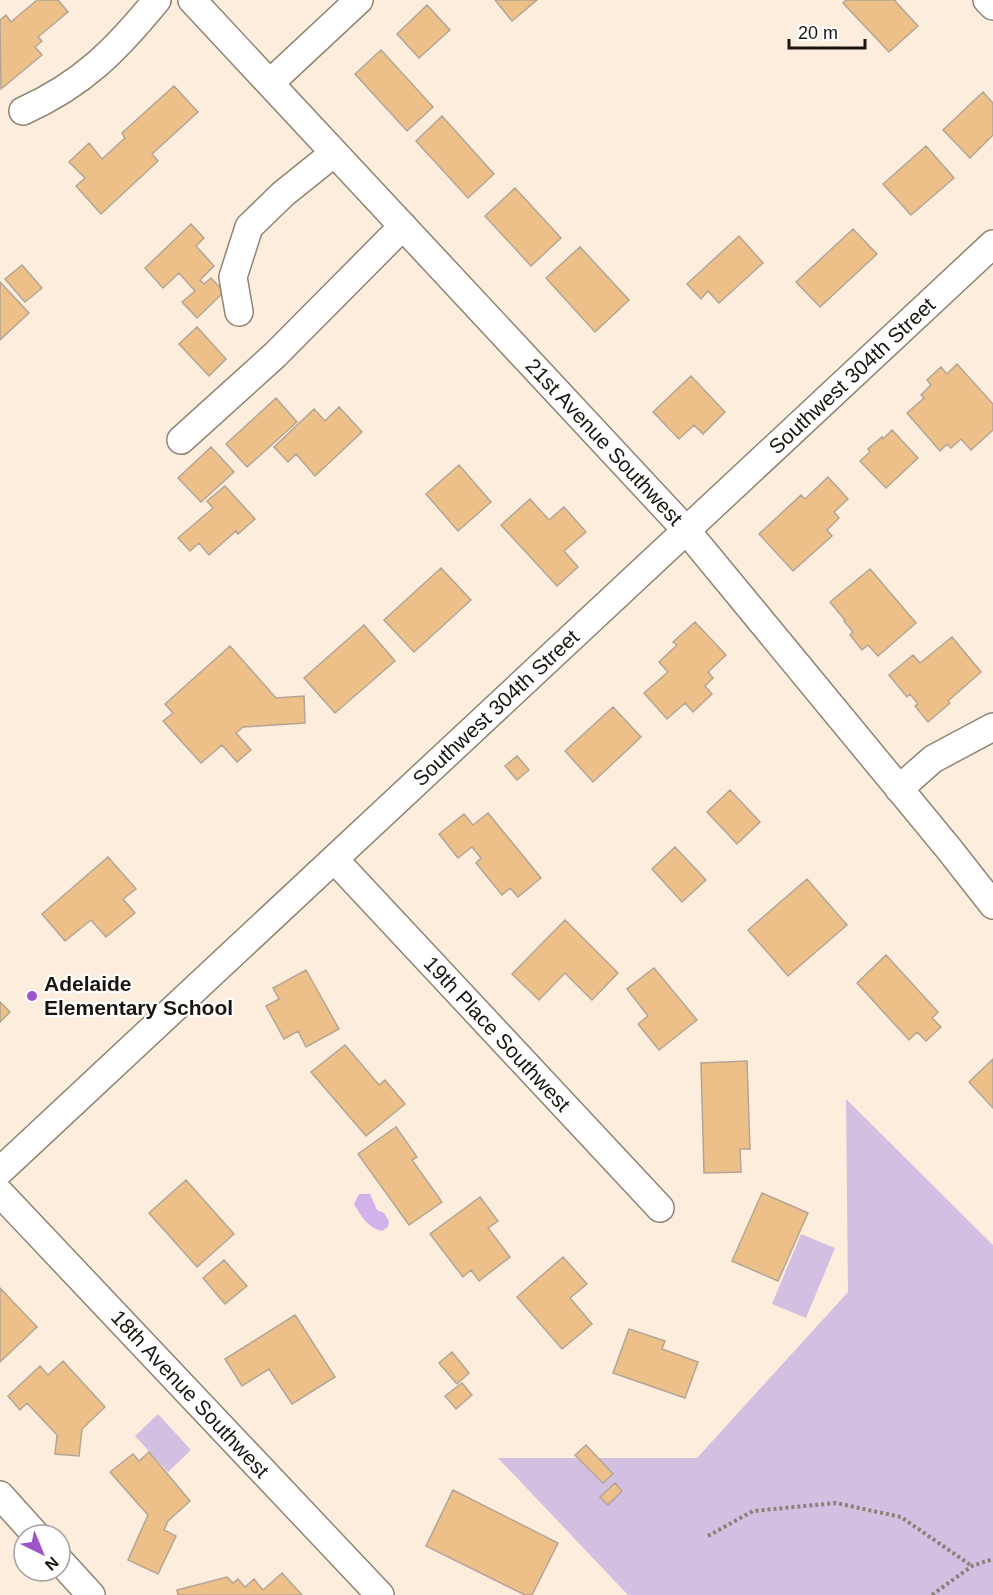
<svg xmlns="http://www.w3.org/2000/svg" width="993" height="1595" font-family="Arial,sans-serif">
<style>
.green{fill:#d3bfe2}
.water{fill:#d3b1eb}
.building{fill:#edc08a;stroke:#b3a595;stroke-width:1.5}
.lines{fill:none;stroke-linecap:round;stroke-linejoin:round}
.minor-casing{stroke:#918474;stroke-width:30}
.path{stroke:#8b8175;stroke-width:4;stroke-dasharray:3 3;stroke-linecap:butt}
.minor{stroke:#fff;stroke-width:27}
.poi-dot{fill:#9c54c7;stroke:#fff;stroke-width:2}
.labels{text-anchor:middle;stroke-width:4.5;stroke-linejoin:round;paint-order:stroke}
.street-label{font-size:21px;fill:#1a150f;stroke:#fff}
.poi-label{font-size:21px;font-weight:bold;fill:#1a150f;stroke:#fff;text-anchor:start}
</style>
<rect width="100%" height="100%" fill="#fceddc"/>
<path class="green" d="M 846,1099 L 993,1245 L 993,1595 L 628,1595 L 498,1458 L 697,1458 L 848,1292 Z
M 801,1234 L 835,1248 L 806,1318 L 772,1304 Z
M 158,1414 L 191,1450 L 168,1472 L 135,1436 Z"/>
<path class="water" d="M 359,1194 L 370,1194 L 377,1210 L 384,1213 L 389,1221 L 388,1227 L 382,1231 C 368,1228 361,1216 354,1204 Z"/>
<path class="building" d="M 37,0 L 58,0 L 68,12 L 38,37 L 42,41 L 35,47 L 42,55 L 1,89 L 0,20 L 6,15 L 11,22 Z
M 495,0 L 537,0 L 512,21 Z
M 846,0 L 896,0 L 895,1 L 918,26 L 889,52 L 843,3 Z
M 427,5 L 450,30 L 419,58 L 397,34 Z
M 381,50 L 433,107 L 407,131 L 355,74 Z
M 174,86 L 198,112 L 152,154 L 158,161 L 101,214 L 76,186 L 85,178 L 69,162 L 89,143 L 102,159 L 125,138 L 122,133 Z
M 983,92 L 993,103 L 993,135 L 970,158 L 943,130 Z
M 442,116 L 494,174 L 468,198 L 416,141 Z
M 926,146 L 954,178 L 911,215 L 883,184 Z
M 515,188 L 561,238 L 531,266 L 485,216 Z
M 191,224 L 204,238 L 196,246 L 214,266 L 200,280 L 204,284 L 211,278 L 224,292 L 197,318 L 182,302 L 195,291 L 179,273 L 163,288 L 145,268 Z
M 853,229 L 877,254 L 820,307 L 796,282 Z
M 739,236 L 763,263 L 719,303 L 708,291 L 701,299 L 687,284 Z
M 580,247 L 629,300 L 595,332 L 546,278 Z
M 22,265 L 42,288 L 25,302 L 5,279 Z
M 0,282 L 29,313 L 0,340 Z
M 197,327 L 226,359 L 209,376 L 179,344 Z
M 957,364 L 993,404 L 993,430 L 971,450 L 961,439 L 951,448 L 947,444 L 940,451 L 907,413 L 924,398 L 921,395 L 931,385 L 927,380 L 941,367 L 947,374 Z
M 691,376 L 725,412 L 703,434 L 694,425 L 679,439 L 653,412 Z
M 276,398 L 297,422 L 247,467 L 226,444 Z
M 339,407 L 362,432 L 315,476 L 296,454 L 288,462 L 274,447 L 314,409 L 325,421 Z
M 892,430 L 918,458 L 886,488 L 860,461 L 870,452 L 868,449 L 882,437 L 883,439 Z
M 211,447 L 234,472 L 201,502 L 178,478 Z
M 459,465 L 491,502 L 458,531 L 426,494 Z
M 828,477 L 848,499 L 834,512 L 839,518 L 827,530 L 832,536 L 793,571 L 759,534 L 801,495 L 805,499 Z
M 225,486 L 255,519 L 238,534 L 236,531 L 209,555 L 199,543 L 190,551 L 178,538 L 213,508 L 207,501 Z
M 530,499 L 549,520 L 564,507 L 586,532 L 564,551 L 578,567 L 557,586 L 501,525 Z
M 441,568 L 471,600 L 414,652 L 384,620 Z
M 870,569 L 916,623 L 878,656 L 868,645 L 862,650 L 850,635 L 853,632 L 844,621 L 845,620 L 830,602 Z
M 695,622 L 726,655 L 708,672 L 713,678 L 705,686 L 712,694 L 693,712 L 685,703 L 667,719 L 644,693 L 668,672 L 659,662 L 677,645 L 673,642 Z
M 364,625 L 395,661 L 335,713 L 304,678 Z
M 952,637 L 981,672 L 948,701 L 950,703 L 928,722 L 915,706 L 918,704 L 910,694 L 907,697 L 889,675 L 913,655 L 920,663 Z
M 230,646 L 276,698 L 304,696 L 305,723 L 243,727 L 236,733 L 251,750 L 237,762 L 222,745 L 201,763 L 163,721 L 173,713 L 165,704 Z
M 613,707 L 641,737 L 593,782 L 565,751 Z
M 517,756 L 529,770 L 517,780 L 505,766 Z
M 730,790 L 760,822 L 737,844 L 707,812 Z
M 488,813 L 541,878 L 518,897 L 510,888 L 502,895 L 476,863 L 481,858 L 472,847 L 458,858 L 439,834 L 464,814 L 473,825 Z
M 675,847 L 706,880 L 682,902 L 652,869 Z
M 108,857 L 136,889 L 123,899 L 135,913 L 106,937 L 91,920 L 65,941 L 42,914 Z
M 807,879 L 847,925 L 788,976 L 748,930 Z
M 565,920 L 618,973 L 592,1000 L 565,973 L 539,1000 L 512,974 Z
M 886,955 L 938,1012 L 932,1018 L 941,1027 L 926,1041 L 917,1032 L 909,1040 L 857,983 Z
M 654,968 L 697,1020 L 659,1050 L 638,1024 L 648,1016 L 627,989 Z
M 306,970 L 339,1029 L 306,1047 L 298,1031 L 284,1039 L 266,1006 L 279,999 L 273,988 Z
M 0,1002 L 10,1012 L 0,1022 Z
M 345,1045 L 379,1085 L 385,1080 L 405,1104 L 366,1136 L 311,1072 Z
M 993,1059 L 993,1108 L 969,1082 Z
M 747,1061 L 750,1149 L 740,1149 L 741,1172 L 704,1173 L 701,1063 Z
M 396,1127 L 417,1157 L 412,1160 L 442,1202 L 409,1225 L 358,1154 Z
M 186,1180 L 234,1234 L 197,1267 L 149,1213 Z
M 762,1193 L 808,1213 L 778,1281 L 732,1261 Z
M 480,1197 L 498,1221 L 488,1228 L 510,1257 L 479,1281 L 471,1270 L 463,1277 L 430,1234 Z
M 563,1257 L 587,1284 L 570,1298 L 592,1324 L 562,1349 L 517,1297 Z
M 224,1260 L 247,1286 L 225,1304 L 203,1278 Z
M 0,1288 L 37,1327 L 0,1362 Z
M 295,1315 L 335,1377 L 292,1404 L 269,1369 L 242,1386 L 225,1359 Z
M 629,1329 L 665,1341 L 662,1349 L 698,1362 L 685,1398 L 613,1373 Z
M 452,1352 L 469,1373 L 457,1384 L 439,1363 Z
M 63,1361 L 105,1407 L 82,1429 L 79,1456 L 55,1454 L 57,1435 L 27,1403 L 20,1410 L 8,1396 L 40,1366 L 48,1375 Z
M 462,1383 L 472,1395 L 456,1409 L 445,1396 Z
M 586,1445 L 613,1474 L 603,1483 L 575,1455 Z
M 149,1452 L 190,1501 L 168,1521 L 164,1530 L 176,1536 L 158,1574 L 128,1560 L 148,1515 L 110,1472 L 133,1454 L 139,1461 Z
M 615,1483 L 622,1491 L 608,1505 L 600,1497 Z
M 453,1490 L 558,1543 L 532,1595 L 525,1595 L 426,1546 Z
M 282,1573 L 302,1595 L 178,1595 L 177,1590 L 227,1577 L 233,1583 L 238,1579 L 245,1587 L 254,1579 L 263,1590 Z"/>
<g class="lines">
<g class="minor-casing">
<path id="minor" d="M 192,0 L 686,530 L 949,849 L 993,905
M 987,0 L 993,6
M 270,83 L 359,0
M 23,111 C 83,84 116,50 157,0
M 239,312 L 233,277 L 249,227 L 283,194 L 334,153
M 181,440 L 275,355 L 403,226
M 899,789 L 933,759 L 993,727
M 334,859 L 660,1208
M 0,1171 L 993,244
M 0,1193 L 380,1595
M 0,1495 L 36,1535
M 60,1561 L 91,1595"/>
</g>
<path class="path" d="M 708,1536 L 753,1511 L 836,1503 L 901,1517 L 972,1566
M 932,1595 L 972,1566 L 993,1559"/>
<use href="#minor" class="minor"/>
</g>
<circle class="poi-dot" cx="32" cy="996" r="6"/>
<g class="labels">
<g class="street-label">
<text transform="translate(852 376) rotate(-43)" y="7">Southwest 304th Street</text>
<text transform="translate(604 442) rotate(47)" y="7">21st Avenue Southwest</text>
<text transform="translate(496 708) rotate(-43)" y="7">Southwest 304th Street</text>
<text transform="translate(497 1034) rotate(47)" y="7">19th Place Southwest</text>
<text transform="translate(190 1394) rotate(47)" y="7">18th Avenue Southwest</text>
</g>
<g class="poi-label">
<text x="44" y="991">Adelaide<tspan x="44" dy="24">Elementary School</tspan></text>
</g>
</g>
<g transform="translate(42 1553) rotate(137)"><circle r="28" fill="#ffffff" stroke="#a3a19f" stroke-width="1.5"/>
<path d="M0-4.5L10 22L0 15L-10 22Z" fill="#9c54c7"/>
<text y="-9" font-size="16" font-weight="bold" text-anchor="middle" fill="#1a150f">N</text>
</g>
<path d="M789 39v9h76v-9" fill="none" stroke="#1a150f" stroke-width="3"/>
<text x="798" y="39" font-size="18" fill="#1a150f" stroke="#ffffff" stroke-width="4.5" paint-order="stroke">20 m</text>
</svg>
